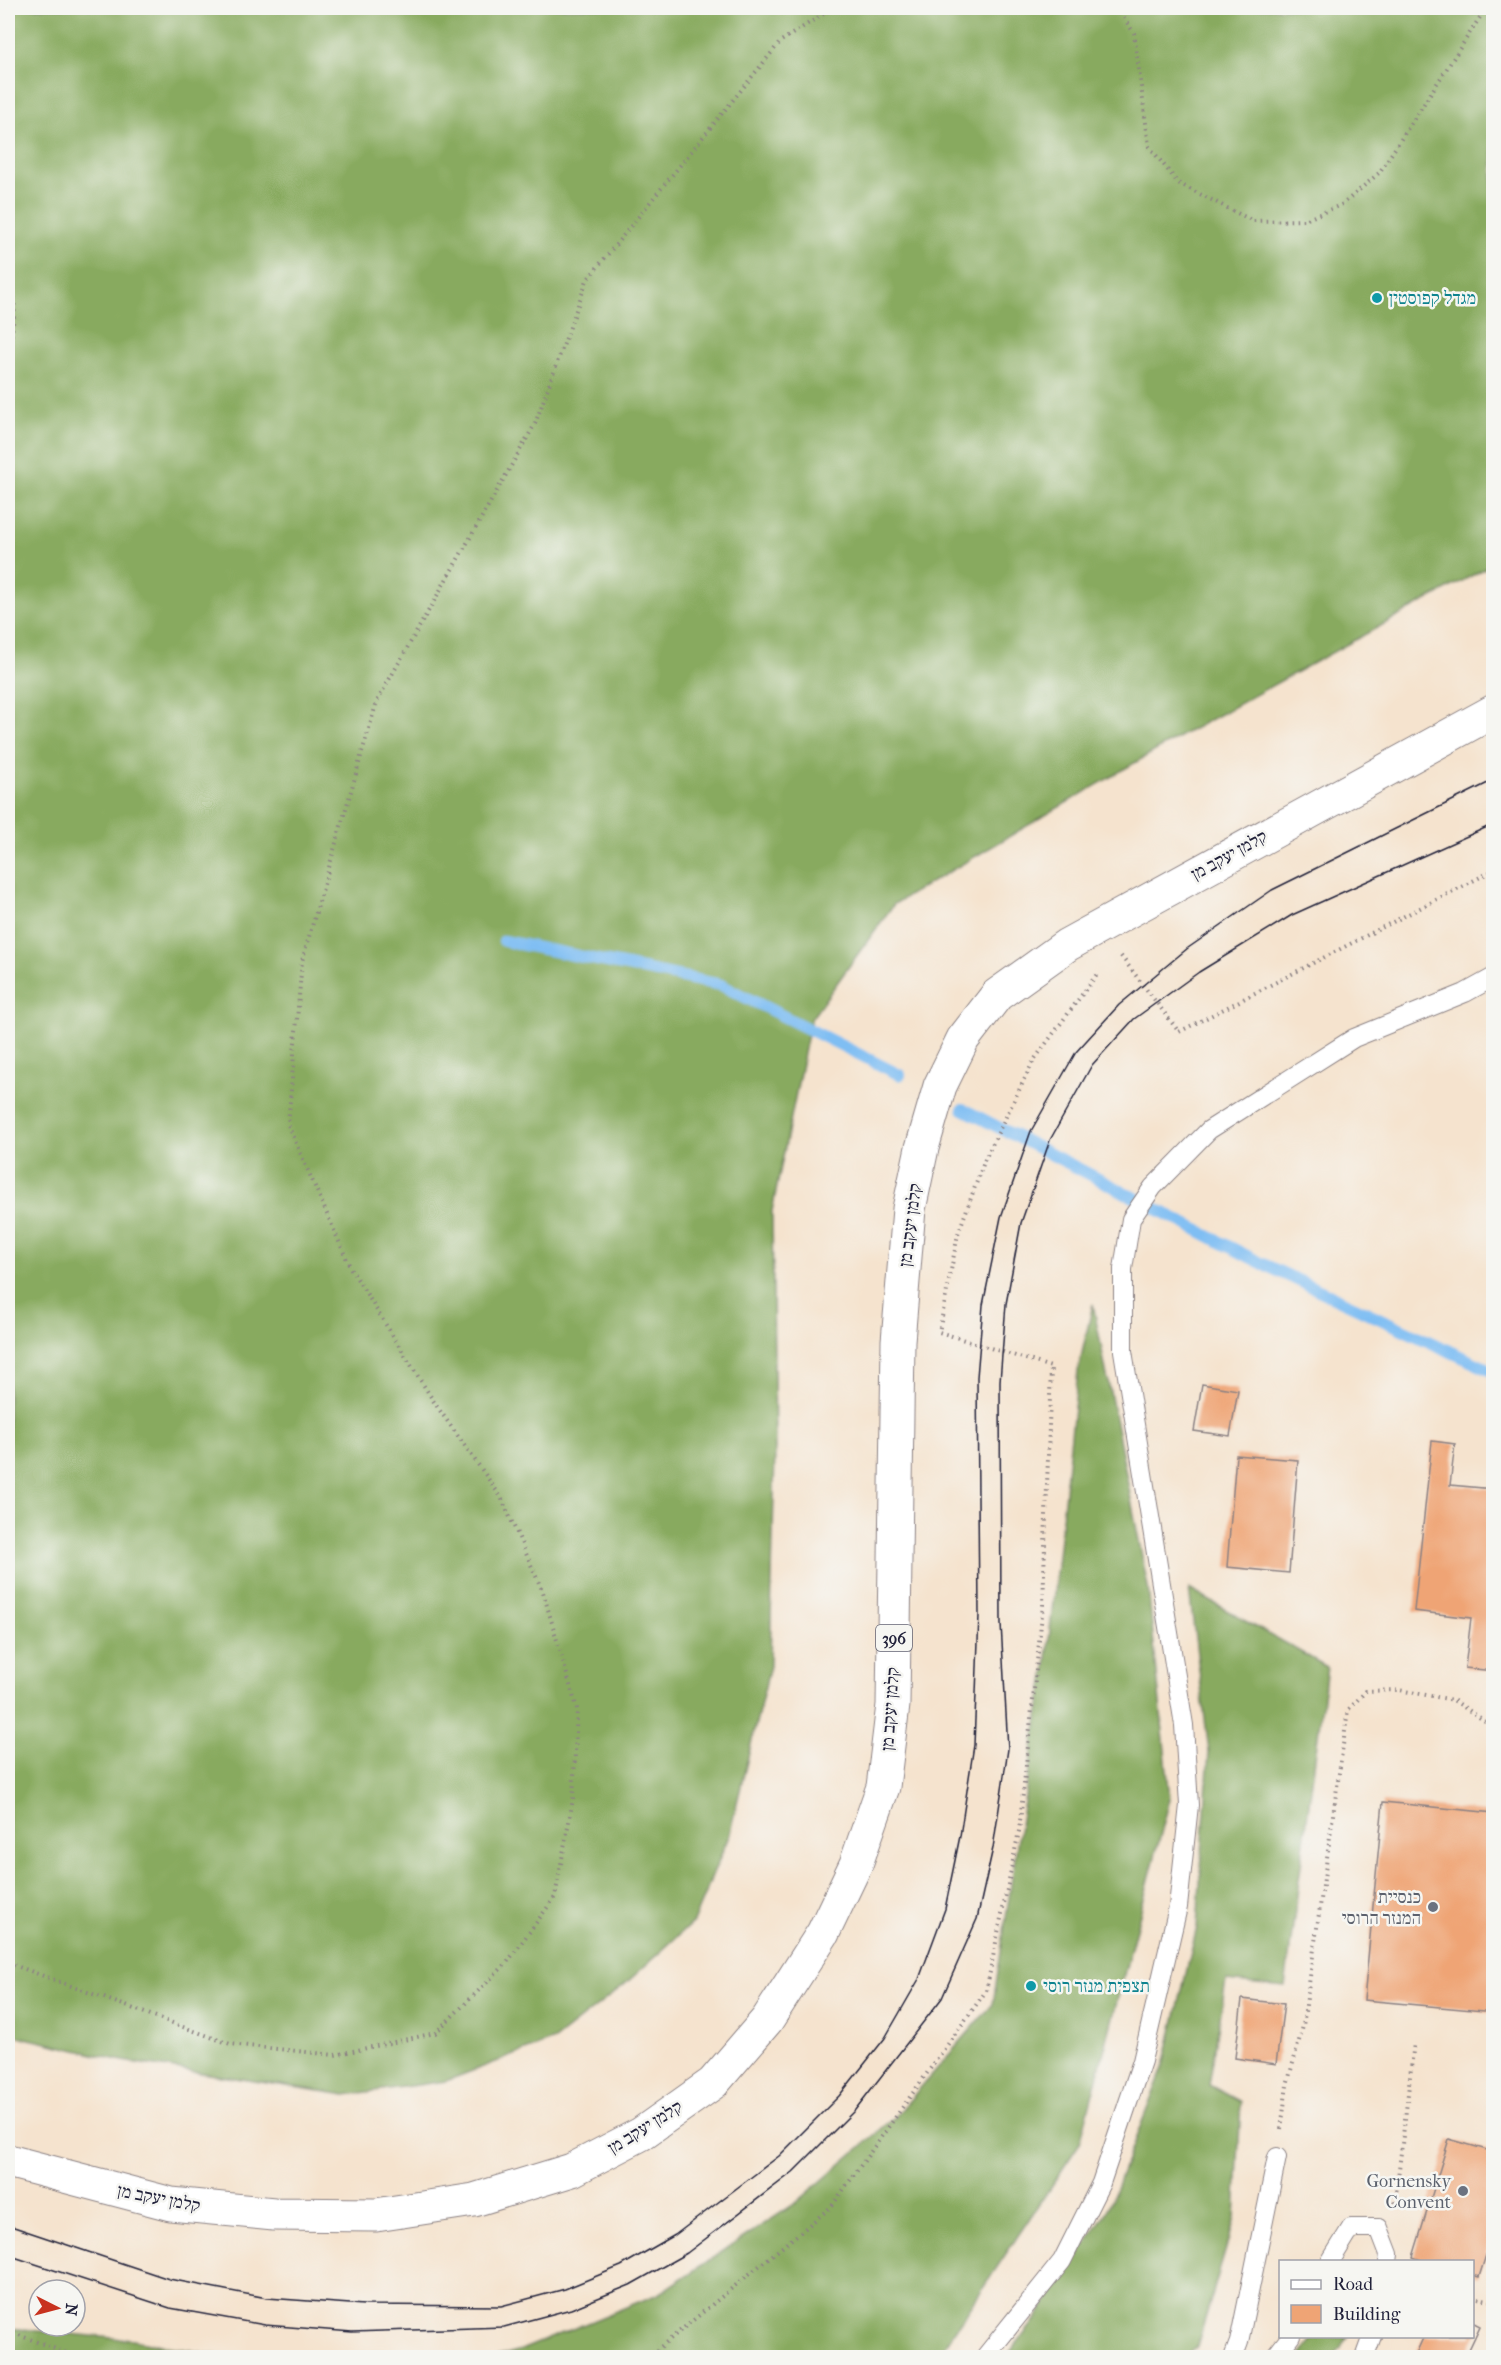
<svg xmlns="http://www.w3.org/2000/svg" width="1501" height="2365" font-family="'IM FELL French Canon','Frank Ruhl Libre',serif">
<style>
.forest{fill:#88aa5e;stroke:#55664c;stroke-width:1.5}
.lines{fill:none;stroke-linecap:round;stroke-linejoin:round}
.stream{stroke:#7fbef3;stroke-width:12}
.building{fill:#efa475}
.service-casing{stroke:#8c8284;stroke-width:20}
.primary-casing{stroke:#8c8284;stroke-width:35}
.path{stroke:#8c8284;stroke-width:4;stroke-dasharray:1.5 4.5;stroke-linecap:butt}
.service{stroke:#fff;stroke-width:18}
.primary{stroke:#fff;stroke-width:33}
.tram{stroke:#22223b;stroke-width:1.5}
.culture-dot{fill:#0f9aa8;stroke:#f6f6f2;stroke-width:2}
.worship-dot{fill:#6b7280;stroke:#f6f6f2;stroke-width:2}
.labels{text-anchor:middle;stroke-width:5;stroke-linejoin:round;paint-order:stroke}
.shield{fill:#f6f6f2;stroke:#626272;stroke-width:1.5}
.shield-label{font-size:16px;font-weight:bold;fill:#22223b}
.culture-label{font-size:18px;fill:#0d838f;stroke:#f6f6f2;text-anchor:start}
.street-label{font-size:18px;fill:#22223b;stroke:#f6f6f2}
.worship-label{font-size:18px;fill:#5b616d;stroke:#f6f6f2;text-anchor:end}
</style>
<rect width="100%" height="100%" fill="#f6f6f2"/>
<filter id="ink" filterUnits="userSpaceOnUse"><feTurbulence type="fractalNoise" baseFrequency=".0167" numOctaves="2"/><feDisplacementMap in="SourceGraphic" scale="12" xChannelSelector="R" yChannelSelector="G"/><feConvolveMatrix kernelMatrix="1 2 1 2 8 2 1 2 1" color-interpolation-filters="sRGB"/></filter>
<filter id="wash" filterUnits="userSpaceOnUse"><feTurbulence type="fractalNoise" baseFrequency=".008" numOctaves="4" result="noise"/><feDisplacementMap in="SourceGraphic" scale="24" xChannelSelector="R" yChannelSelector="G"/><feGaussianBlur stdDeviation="1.35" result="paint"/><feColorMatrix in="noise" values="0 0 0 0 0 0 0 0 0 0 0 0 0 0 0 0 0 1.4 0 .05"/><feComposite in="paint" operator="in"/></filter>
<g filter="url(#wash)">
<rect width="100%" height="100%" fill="#f5e3ce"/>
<path class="forest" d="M 8,8 L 1493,8 L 1493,564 L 1184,734 L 894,904 L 811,1019 L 772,1211 L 775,1448 L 770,1666 L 729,1836 L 693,1922 L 624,1985 L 554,2040 L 446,2081 L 346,2095 L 123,2061 L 8,2034 Z
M 1093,1304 L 1148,1587 L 1170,1799 L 1080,2143 L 937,2357 L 496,2357 L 521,2350 L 658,2294 L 796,2203 L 895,2117 L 993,2004 L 1019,1831 L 1045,1676 L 1078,1371 Z
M 1189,1589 L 1327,1667 L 1285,1987 L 1226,1981 L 1209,2085 L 1241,2102 L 1235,2218 L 1197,2346 L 1187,2357 L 1006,2357 L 1033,2323 L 1107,2211 L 1164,2066 L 1197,1927 L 1209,1752 Z
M 8,2328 L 133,2340 L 227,2357 L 8,2357 Z
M 1315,2337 L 1315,2336 L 1348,2337 L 1332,2357 L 1299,2357 Z"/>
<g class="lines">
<path class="stream" d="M 504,941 L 721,985 L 900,1075
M 963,1109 L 1263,1264 L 1494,1372"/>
</g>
<g id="blocks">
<path class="building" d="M 1202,1384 L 1238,1390 L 1230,1436 L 1194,1431 Z
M 1432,1441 L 1455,1444 L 1450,1485 L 1494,1489 L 1494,1671 L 1465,1668 L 1471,1618 L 1414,1611 Z
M 1236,1455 L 1298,1460 L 1289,1573 L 1227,1567 Z
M 1383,1802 L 1494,1813 L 1494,2012 L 1364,2000 Z
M 1242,1999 L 1284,2004 L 1276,2064 L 1235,2058 Z
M 1449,2139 L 1494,2152 L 1494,2230 L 1479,2277 L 1472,2275 L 1472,2262 L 1426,2262 L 1413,2257 Z
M 1472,2322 L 1480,2326 L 1465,2358 L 1414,2358 L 1424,2336 L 1472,2336 Z"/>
</g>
</g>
<g filter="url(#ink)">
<use href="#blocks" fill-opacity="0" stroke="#8c8284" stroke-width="1.5"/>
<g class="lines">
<g class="service-casing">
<path id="service" d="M 1330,2262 L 1351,2228 L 1379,2228 L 1389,2254 L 1388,2262
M 984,2358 L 1062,2261 L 1101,2183 L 1142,2061 L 1178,1907 L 1189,1805 L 1184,1725 L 1123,1351 L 1123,1269 L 1131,1219 L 1153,1187 L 1209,1130 L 1354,1038 L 1465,993 L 1494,977
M 1233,2358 L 1239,2342 L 1277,2157
M 1274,2358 L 1291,2336
M 1364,2358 L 1372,2336"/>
</g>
<g class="primary-casing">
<path id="primary" d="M 8,2161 L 171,2204 L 274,2214 L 376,2215 L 474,2200 L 572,2170 L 641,2134 L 713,2083 L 767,2020 L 823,1933 L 856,1864 L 883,1787 L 893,1705 L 898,1341 L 909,1209 L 922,1148 L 940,1086 L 963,1039 L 997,995 L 1067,945 L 1494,711"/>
</g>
<path class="path" d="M 1117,8 L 1134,33 L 1149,146 L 1178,183 L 1253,221 L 1305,220 L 1343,204 L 1379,173 L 1486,8
M 8,275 L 15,307 L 8,367
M 1121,956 L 1179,1032 L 1494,870
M 8,1963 L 230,2044 L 335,2055 L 435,2033 L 506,1964 L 555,1897 L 573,1799 L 577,1709 L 543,1592 L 501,1497 L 436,1405 L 351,1269 L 288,1125 L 302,961 L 377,701 L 535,424 L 587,280 L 781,41 L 833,8
M 1281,2129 L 1287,2085 L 1303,2026 L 1348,1710 L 1366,1691 L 1399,1690 L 1453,1700 L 1494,1727
M 1395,2203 L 1414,2043
M 1472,2297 L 1494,2301
M 8,2331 L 80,2358
M 647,2358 L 831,2207 L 986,1991 L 1019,1831 L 1043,1605 L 1051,1367 L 939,1332 L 958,1234 L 985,1159 L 1034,1060 L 1097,974"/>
<use href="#service" class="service"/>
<use href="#primary" class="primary"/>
<path class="tram" d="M 8,2225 L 169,2279 L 267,2298 L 364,2305 L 501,2306 L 565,2289 L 621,2266 L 675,2235 L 779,2156 L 839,2096 L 885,2038 L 919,1979 L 945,1909 L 960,1836 L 974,1745 L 979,1615 L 977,1377 L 983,1305 L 1001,1217 L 1031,1131 L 1076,1052 L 1119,1005 L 1188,948 L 1272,890 L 1494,780
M 8,2255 L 170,2308 L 265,2325 L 352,2332 L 504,2327 L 571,2309 L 630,2285 L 687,2253 L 793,2172 L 855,2110 L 942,1998 L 977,1919 L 993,1848 L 1008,1749 L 1001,1624 L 1000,1381 L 1006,1304 L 1021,1223 L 1050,1140 L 1092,1065 L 1134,1019 L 1199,972 L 1292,915 L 1494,824"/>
</g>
</g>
<g class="culture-dot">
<circle cx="1377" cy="298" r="6"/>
<circle cx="1031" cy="1986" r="6"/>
</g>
<g class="worship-dot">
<circle cx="1433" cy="1907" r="6"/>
<circle cx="1463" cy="2191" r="6"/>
</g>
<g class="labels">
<rect class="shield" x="876" y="1625" width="36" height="26" rx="4.5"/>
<g class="shield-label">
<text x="894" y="1644">396</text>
</g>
<g class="culture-label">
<text x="1389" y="304">מגדל קפוסטין</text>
<text x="1043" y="1992">תצפית מנזר רוסי</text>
</g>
<g class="street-label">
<text transform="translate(1229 855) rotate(-29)" y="6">קלמן יעקב מן</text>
<text transform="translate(910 1225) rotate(-83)" y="6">קלמן יעקב מן</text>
<text transform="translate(890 1709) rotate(-86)" y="6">קלמן יעקב מן</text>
<text transform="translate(645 2127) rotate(-32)" y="6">קלמן יעקב מן</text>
<text transform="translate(159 2198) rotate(11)" y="6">קלמן יעקב מן</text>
</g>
<g class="worship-label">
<text x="1421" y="1903">כנסיית<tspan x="1421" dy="21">המנזר הרוסי</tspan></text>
<text x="1451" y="2187">Gornensky<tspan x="1451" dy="21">Convent</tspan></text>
</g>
</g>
<rect width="1501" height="2365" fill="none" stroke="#f6f6f2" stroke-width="30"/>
<rect x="1279" y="2260" width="195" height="78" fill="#f6f6f2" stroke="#a1a1a9" stroke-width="1.5"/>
<rect x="1291" y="2280" width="30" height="9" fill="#ffffff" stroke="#a1a1a9" stroke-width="1.5"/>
<text x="1333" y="2290" font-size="18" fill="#22223b">Road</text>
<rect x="1291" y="2305" width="30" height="18" fill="#efa475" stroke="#a1a1a9" stroke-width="1.5"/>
<text x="1333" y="2320" font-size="18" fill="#22223b">Building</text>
<g transform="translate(57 2308) rotate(96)"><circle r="28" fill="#f6f6f2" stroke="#a1a1a9" stroke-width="1.5"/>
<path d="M0-4.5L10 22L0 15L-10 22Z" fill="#c8321e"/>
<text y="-9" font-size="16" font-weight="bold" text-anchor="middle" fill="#22223b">N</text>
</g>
</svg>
